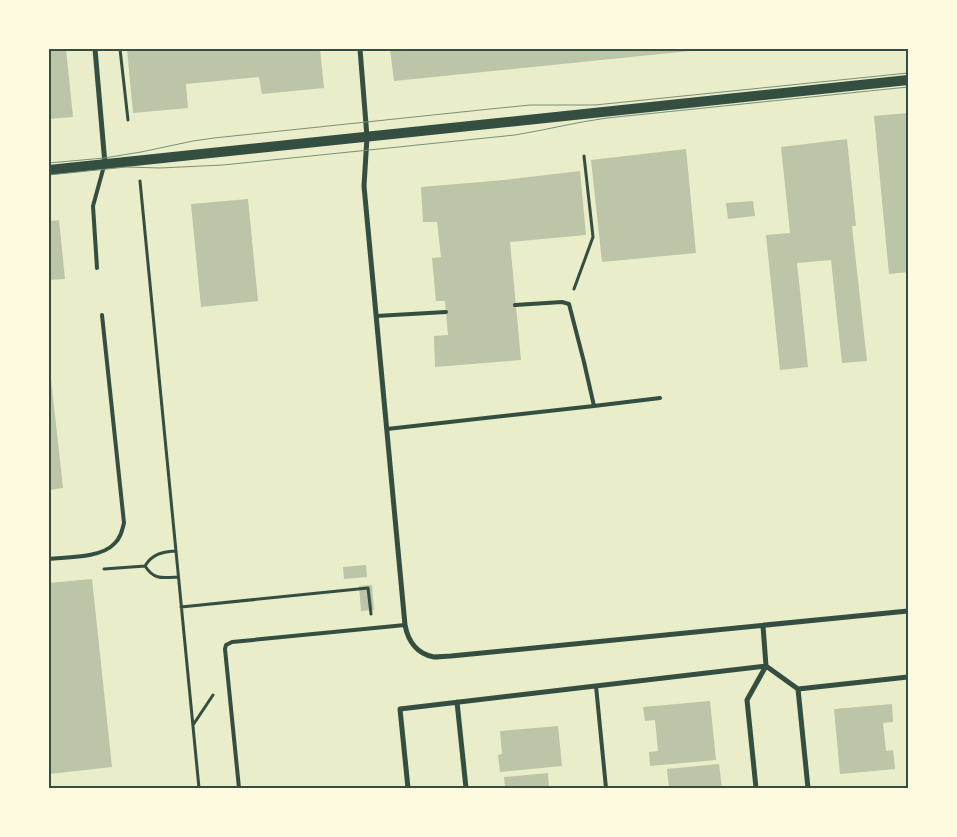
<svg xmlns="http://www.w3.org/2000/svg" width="957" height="837" font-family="'Sofia Sans Condensed',sans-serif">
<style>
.building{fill:#bcc5a7}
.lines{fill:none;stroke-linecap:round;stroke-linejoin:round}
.path{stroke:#344e41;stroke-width:3}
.service{stroke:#344e41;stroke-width:4}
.minor{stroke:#344e41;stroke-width:5}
.secondary{stroke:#344e41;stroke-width:10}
.tram{stroke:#7c8e77;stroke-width:1}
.neatline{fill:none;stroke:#344e41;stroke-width:2}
</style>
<rect width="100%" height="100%" fill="#e9edc9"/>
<path class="building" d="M 49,49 L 66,49 L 73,117 L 49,119 Z
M 127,49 L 320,49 L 324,88 L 262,94 L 259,77 L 186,84 L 188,108 L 133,113 Z
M 390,49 L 700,49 L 700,50 L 394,81 Z
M 908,113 L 908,272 L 889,274 L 874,116 Z
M 847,139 L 856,226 L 852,226 L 867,361 L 842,363 L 831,260 L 797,263 L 808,367 L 780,370 L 766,235 L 790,233 L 781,147 Z
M 686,149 L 696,253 L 602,262 L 591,160 Z
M 580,171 L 586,235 L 510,242 L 521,360 L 435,367 L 434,336 L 448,335 L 445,301 L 436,301 L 432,258 L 441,257 L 437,222 L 423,222 L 421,187 L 504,180 Z
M 248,199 L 258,301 L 201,307 L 191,204 Z
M 753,201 L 755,216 L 728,219 L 726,203 Z
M 59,220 L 65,279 L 49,280 L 49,221 Z
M 49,370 L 50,370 L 63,488 L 49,490 Z
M 366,565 L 367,577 L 344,579 L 343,567 Z
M 92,579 L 112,767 L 49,774 L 49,583 Z
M 372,585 L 374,610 L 361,611 L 359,586 Z
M 710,701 L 716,760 L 650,766 L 649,752 L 658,751 L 655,720 L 645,721 L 643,707 Z
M 892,704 L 893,722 L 883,723 L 886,751 L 893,750 L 895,769 L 840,774 L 834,709 Z
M 558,726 L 562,766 L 500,772 L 498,755 L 502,754 L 500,731 Z
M 719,764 L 722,788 L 669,788 L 667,769 Z
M 548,773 L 549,788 L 505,788 L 504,777 Z"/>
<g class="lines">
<path class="path" d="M 120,49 L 128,120
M 140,181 L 199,788
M 574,289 L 593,237 L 584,156
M 175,551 C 162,552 152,554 145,566 C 154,580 162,578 178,577
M 104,569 L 145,566
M 181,607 L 368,588 L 371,614
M 193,725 L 213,695"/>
<path class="service" d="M 97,268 L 93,206 L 104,166
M 376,316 L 446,312
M 594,406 L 660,398
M 387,429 L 594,406 L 584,362 L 569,304 L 562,302 L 515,305
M 49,559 C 67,557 101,558 114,544 C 120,539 122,531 124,523 L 102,315
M 596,686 L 606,788
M 239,788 L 225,649 L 226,645 L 232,642 L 405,625"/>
<path class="minor" d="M 95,49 L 105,164
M 360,49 L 367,137 L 364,186 L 405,625 C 408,641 417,654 434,657 C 439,657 446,656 451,656 L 908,611
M 798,689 L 808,788
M 457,702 L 466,788
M 408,788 L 400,709 L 766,666 L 798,689 L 908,677
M 756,788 L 747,700 L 766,666 L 763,626"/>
<path class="secondary" d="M 49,170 L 908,80"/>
<path class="tram" d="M 49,163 L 104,158 L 141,152 L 193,141 L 214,138 L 490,109 L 530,105 L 595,105 L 908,73
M 49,175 L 126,167 L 160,168 L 223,165 L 515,135 C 546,130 576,122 607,118 L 908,87"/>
</g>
<rect width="957" height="837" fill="none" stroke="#fefae0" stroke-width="100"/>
<rect x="50" y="50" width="857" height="737" class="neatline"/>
</svg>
